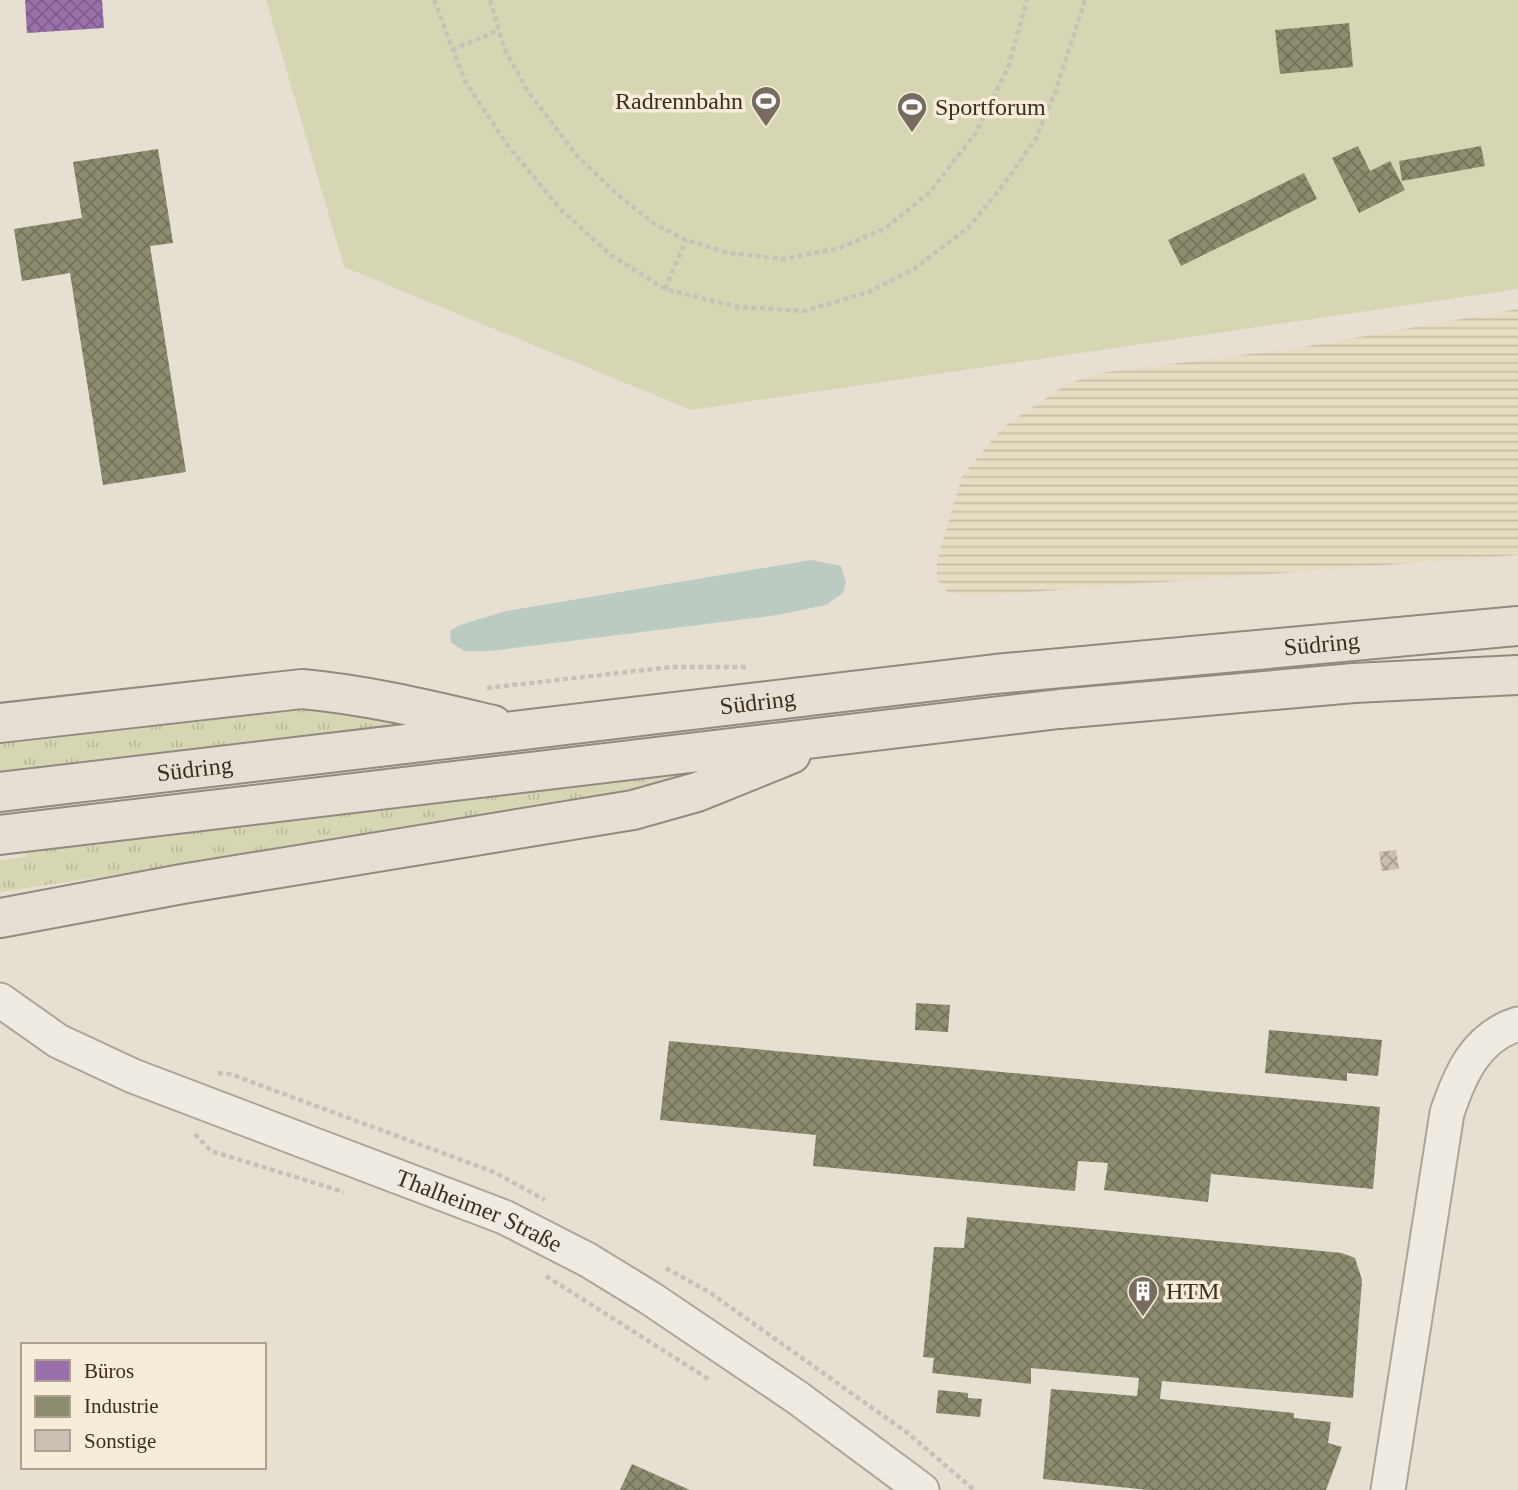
<svg xmlns="http://www.w3.org/2000/svg" width="1518" height="1490" font-family="'Times New Roman',serif">
<style>
.farmland{fill:url(#farmland-rules)}
.grass{fill:url(#grass-tufts)}
.park{fill:#d7d6b4}
.water{fill:#bccbc2}
.offices{fill:url(#offices-cross-hatch)}
.industry{fill:url(#industry-cross-hatch)}
.building{fill:url(#building-cross-hatch)}
.lines{fill:none;stroke-linecap:round;stroke-linejoin:round}
.minor-casing{stroke:#aca499;stroke-width:37}
.major-casing{stroke:#928a80;stroke-width:42}
.path{stroke:#c7c1b9;stroke-width:4.5;stroke-dasharray:5 3.5;stroke-linecap:butt}
.minor{stroke:#efeae2;stroke-width:33}
.major{stroke:#e6e0d4;stroke-width:38}
.labels{text-anchor:middle;stroke-width:7;stroke-linejoin:round;paint-order:stroke}
.poi-label{font-size:24px;fill:#3c2d21;stroke:#f6ecd8;text-anchor:start}
.street-label{font-size:24px;fill:#3c2d21;stroke:#f6ecd8}
</style>
<defs>
<pattern id="farmland-rules" width="6" height="5" patternUnits="userSpaceOnUse" patternTransform="scale(1.75)"><rect width="6" height="5" fill="#e6ddc2"/><path d="M0 2.5h6" fill="none" stroke="#c6bea6"/></pattern>
<pattern id="grass-tufts" width="24" height="20" patternUnits="userSpaceOnUse" patternTransform="scale(1.75)"><rect width="24" height="20" fill="#d7d6b4"/><path d="M3 7l-1-3M5 7V3M7 7l1-3M15 17l-1-3M17 17v-4M19 17l1-3" fill="none" stroke="#b9b89a"/></pattern>
<pattern id="offices-cross-hatch" width="8" height="8" patternUnits="userSpaceOnUse" patternTransform="scale(1.75)"><rect width="8" height="8" fill="#9970ab"/><path d="M0 0l8 8M0 8l8-8" fill="none" stroke="#7e5c8b"/></pattern>
<pattern id="industry-cross-hatch" width="8" height="8" patternUnits="userSpaceOnUse" patternTransform="scale(1.75)"><rect width="8" height="8" fill="#8c8c6e"/><path d="M0 0l8 8M0 8l8-8" fill="none" stroke="#74735a"/></pattern>
<pattern id="building-cross-hatch" width="8" height="8" patternUnits="userSpaceOnUse" patternTransform="scale(1.75)"><rect width="8" height="8" fill="#cbbeb2"/><path d="M0 0l8 8M0 8l8-8" fill="none" stroke="#a69b90"/></pattern>
</defs>
<rect width="100%" height="100%" fill="#e7dfd1"/>
<path class="farmland" d="M 1518,309 L 1518,555 L 968,597 L 947,592 L 937,579 L 937,560 L 962,476 L 1003,427 L 1067,384 L 1100,373 L 1297,348 Z"/>
<path class="grass" d="M 276,700 L 438,721 L 0,776 L 0,734 Z
M 711,768 L 608,802 L 0,892 L 0,860 L 25,857 L 25,849 Z"/>
<path class="park" d="M 266,0 L 1518,0 L 1518,289 L 691,410 L 344,267 Z"/>
<path class="water" d="M 811,560 L 841,566 L 846,582 L 843,593 L 826,605 L 777,615 L 490,651 L 465,651 L 451,643 L 450,631 L 460,625 L 506,611 Z"/>
<path class="offices" d="M 25,0 L 102,0 L 104,28 L 27,33 Z"/>
<path class="industry" d="M 1349,23 L 1353,67 L 1280,74 L 1275,30 Z
M 1358,146 L 1370,171 L 1390,161 L 1405,190 L 1359,213 L 1332,158 Z
M 1481,146 L 1485,166 L 1402,181 L 1399,161 Z
M 158,149 L 173,243 L 150,246 L 186,472 L 103,485 L 70,273 L 22,281 L 14,229 L 82,218 L 73,162 Z
M 1304,173 L 1317,199 L 1181,266 L 1168,240 Z
M 916,1003 L 950,1005 L 948,1032 L 915,1030 Z
M 1269,1030 L 1382,1040 L 1378,1076 L 1347,1073 L 1347,1081 L 1265,1073 Z
M 669,1041 L 1380,1107 L 1373,1189 L 1211,1174 L 1208,1202 L 1104,1190 L 1108,1163 L 1078,1161 L 1075,1191 L 813,1166 L 816,1135 L 660,1120 Z
M 967,1217 L 1342,1253 L 1355,1258 L 1362,1280 L 1353,1398 L 1162,1381 L 1160,1399 L 1294,1413 L 1294,1418 L 1331,1422 L 1328,1443 L 1342,1447 L 1326,1490 L 1148,1490 L 1043,1479 L 1051,1389 L 1137,1396 L 1139,1378 L 1031,1368 L 1031,1384 L 932,1373 L 934,1358 L 923,1357 L 934,1247 L 964,1248 Z
M 938,1390 L 968,1393 L 968,1398 L 982,1399 L 980,1417 L 936,1413 Z
M 632,1464 L 690,1490 L 620,1490 Z"/>
<path class="building" d="M 1396,850 L 1399,869 L 1382,871 L 1379,852 Z"/>
<g class="lines">
<g class="minor-casing">
<g id="minor">
<path id="s1" d="M 0,1000 L 58,1041 L 133,1076 L 504,1217 L 588,1260 L 650,1298 L 798,1398 L 922,1490"/>
<path d="M 1388,1490 L 1447,1113 C 1460,1074 1476,1037 1518,1024"/>
</g>
</g>
<g class="major-casing">
<g id="major">
<path d="M 0,723 L 302,689 C 368,695 429,710 493,725"/>
<path id="s2" d="M 0,792 L 995,674 L 1518,626"/>
<path d="M 0,835 L 1059,709 L 1354,683 L 1518,675"/>
<path d="M 0,918 L 182,884 L 633,810 L 697,792 L 791,754"/>
</g>
</g>
<path class="path" d="M 434,0 L 465,81 L 508,146 L 561,210 L 612,256 L 665,289 L 738,307 L 805,311 L 868,292 L 914,269 L 969,227 L 1007,180 L 1036,138 L 1056,90 L 1085,0
M 490,0 L 505,50 L 527,90 L 577,156 L 618,195 L 653,223 L 686,240 L 729,253 L 784,259 L 839,248 L 886,228 L 930,192 L 975,134 L 1008,68 L 1027,0
M 452,50 L 499,30
M 665,289 L 686,240
M 487,688 L 671,667 L 747,667
M 218,1073 L 230,1074 L 494,1172 L 545,1200
M 195,1134 L 211,1151 L 344,1192
M 666,1268 L 709,1292 L 909,1434 L 974,1490
M 546,1276 L 710,1380"/>
<use href="#minor" class="minor"/>
<use href="#major" class="major"/>
</g>
<defs>
<g id="stadium-pin" transform="scale(1.575)"><path d="M0 17L-7.5 6A9.5 9.5 0 1 1 7.5 6Z" fill="#786b5f" stroke="#f6ecd8"/><path d="M0-5a6.5 5 0 1 0 0 10a6.5 5 0 1 0 0-10ZM-3.5-1.8h7v3.6h-7Z" fill="#fff"/></g>
<g id="building-pin" transform="scale(1.575)"><path d="M0 17L-7.5 6A9.5 9.5 0 1 1 7.5 6Z" fill="#786b5f" stroke="#f6ecd8"/><path d="M-4-6H4V6H1V3H-1V6H-4ZM-2.5-4.3h1.7v1.8h-1.7ZM.8-4.3h1.7v1.8H.8ZM-2.5-1h1.7V.8h-1.7ZM.8-1h1.7V.8H.8Z" fill="#fff"/></g>
</defs>
<g fill-rule="evenodd">
<use href="#stadium-pin" x="766" y="101"/>
<use href="#stadium-pin" x="912" y="107"/>
<use href="#building-pin" x="1143" y="1291"/>
</g>
<g class="labels">
<g class="poi-label">
<text x="743" y="109" text-anchor="end">Radrennbahn</text>
<text x="935" y="115">Sportforum</text>
<text x="1166" y="1299">HTM</text>
</g>
<g class="street-label">
<text dy="8" stroke="none"><textPath href="#s2" startOffset="1330">Südring</textPath></text>
<text dy="8" stroke="none"><textPath href="#s2" startOffset="763">Südring</textPath></text>
<text dy="8" stroke="none"><textPath href="#s2" startOffset="196">Südring</textPath></text>
<text dy="8" stroke="none"><textPath href="#s1" startOffset="525">Thalheimer Straße</textPath></text>
</g>
</g>
<rect x="21" y="1343" width="245" height="126" fill="#f6ecd8" stroke="#aca08f" stroke-width="2"/>
<rect x="35" y="1360" width="35" height="21" fill="#9970ab" stroke="#aca08f" stroke-width="2"/>
<text x="84" y="1378" font-size="21" fill="#3c2d21">Büros</text>
<rect x="35" y="1396" width="35" height="21" fill="#8c8c6e" stroke="#aca08f" stroke-width="2"/>
<text x="84" y="1413" font-size="21" fill="#3c2d21">Industrie</text>
<rect x="35" y="1430" width="35" height="21" fill="#cbbeb2" stroke="#aca08f" stroke-width="2"/>
<text x="84" y="1448" font-size="21" fill="#3c2d21">Sonstige</text>
</svg>
